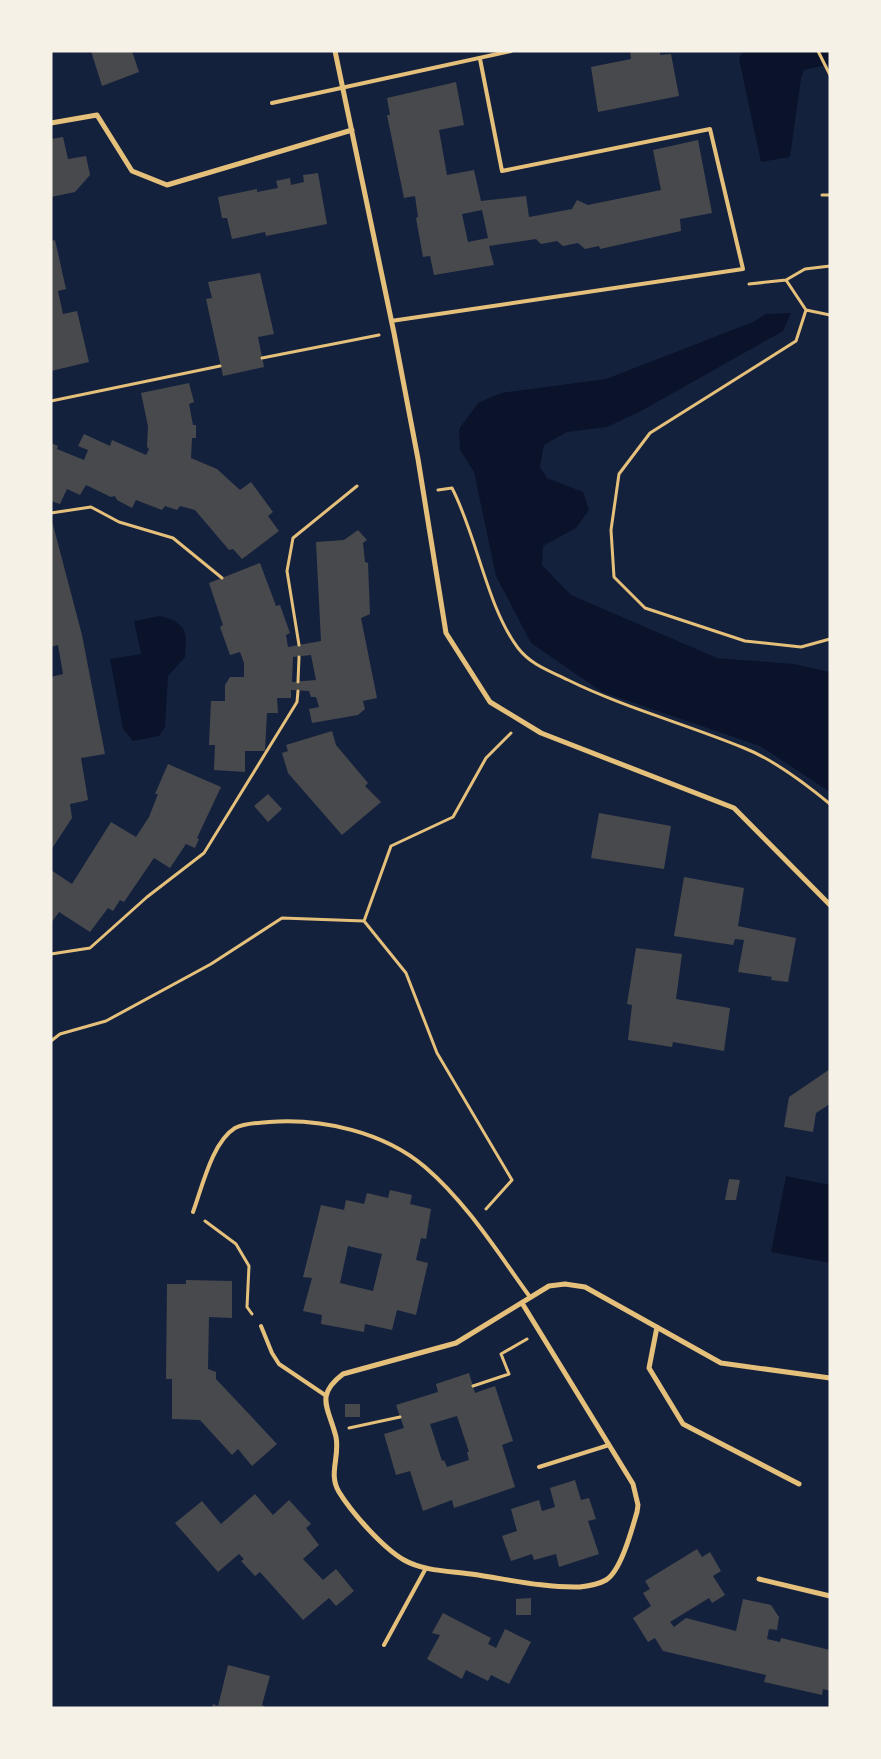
<svg xmlns="http://www.w3.org/2000/svg" width="881" height="1759" font-family="Signika,sans-serif">
<style>
.water{fill:#0b132b}
.building{fill:#48494c;fill-rule:evenodd}
.lines{fill:none;stroke-linecap:round;stroke-linejoin:round}
.path{stroke:#e5c07b;stroke-width:3}
.service{stroke:#e5c07b;stroke-width:4}
.minor{stroke:#e5c07b;stroke-width:5}
</style>
<rect width="100%" height="100%" fill="#14213d"/>
<path class="water" d="M 743,51 L 830,51 L 830,64 L 804,70 L 801,79 L 790,157 L 761,162 L 742,73 L 739,58 Z
M 791,313 L 783,331 L 641,411 L 607,427 L 567,432 L 544,445 L 540,467 L 547,478 L 583,492 L 589,510 L 576,528 L 543,546 L 542,565 L 571,595 L 717,658 L 794,664 L 830,672 L 830,792 L 760,746 L 602,692 L 531,643 L 496,576 L 474,472 L 460,450 L 459,429 L 478,403 L 501,393 L 606,379 L 753,322 L 766,314 Z
M 160,616 L 174,620 L 183,628 L 186,637 L 185,657 L 168,676 L 165,727 L 159,736 L 133,741 L 123,729 L 110,659 L 141,654 L 134,621 Z
M 786,1176 L 830,1185 L 830,1263 L 771,1252 Z"/>
<path class="building" d="M 91,51 L 132,51 L 139,72 L 102,86 Z
M 630,51 L 660,51 L 660,55 L 671,54 L 679,96 L 598,112 L 591,67 L 631,59 Z
M 456,82 L 464,125 L 439,130 L 447,175 L 474,170 L 481,201 L 526,196 L 529,217 L 572,209 L 577,200 L 588,205 L 661,190 L 653,150 L 698,140 L 712,213 L 680,219 L 681,231 L 600,249 L 599,246 L 585,249 L 578,243 L 563,246 L 557,241 L 541,244 L 536,239 L 489,246 L 494,265 L 434,275 L 430,256 L 423,257 L 416,218 L 418,217 L 415,196 L 404,198 L 387,115 L 390,115 L 387,98 ZM 482,210 L 488,238 L 468,242 L 462,214 Z
M 63,137 L 68,159 L 86,156 L 90,175 L 75,192 L 51,197 L 51,139 Z
M 318,173 L 327,224 L 266,236 L 265,232 L 232,239 L 227,218 L 222,218 L 218,197 L 257,189 L 257,192 L 278,188 L 276,181 L 290,178 L 291,185 L 304,182 L 303,175 Z
M 55,240 L 66,289 L 58,291 L 63,314 L 77,311 L 89,362 L 51,371 L 51,241 Z
M 260,273 L 274,334 L 258,337 L 264,367 L 223,376 L 206,299 L 212,298 L 208,282 Z
M 189,383 L 194,402 L 189,404 L 193,425 L 196,425 L 196,438 L 192,438 L 191,458 L 217,469 L 240,490 L 251,482 L 273,512 L 268,516 L 279,531 L 242,559 L 233,549 L 229,550 L 195,510 L 180,506 L 177,510 L 165,506 L 162,510 L 136,500 L 132,508 L 117,500 L 115,496 L 111,497 L 86,485 L 80,495 L 67,489 L 60,504 L 51,501 L 51,443 L 58,446 L 57,449 L 84,460 L 88,450 L 78,446 L 84,434 L 110,446 L 112,440 L 146,455 L 149,449 L 147,447 L 148,426 L 141,393 Z
M 52,521 L 82,635 L 105,754 L 81,758 L 88,800 L 70,804 L 72,818 L 51,850 L 51,677 L 63,674 L 58,645 L 51,647 Z
M 358,530 L 367,540 L 363,543 L 365,562 L 368,563 L 370,614 L 361,618 L 377,698 L 363,701 L 365,709 L 358,715 L 312,723 L 309,709 L 319,707 L 316,697 L 311,697 L 309,691 L 291,690 L 291,698 L 277,698 L 278,713 L 267,713 L 265,751 L 245,751 L 245,772 L 214,770 L 215,745 L 209,745 L 211,701 L 225,701 L 225,685 L 230,677 L 244,677 L 244,663 L 240,652 L 230,655 L 220,627 L 223,625 L 209,583 L 260,563 L 276,606 L 280,605 L 290,633 L 286,635 L 288,647 L 321,641 L 316,542 L 344,540 ZM 311,655 L 316,680 L 292,682 L 293,657 Z
M 332,731 L 336,745 L 368,783 L 365,786 L 381,802 L 342,835 L 288,773 L 282,753 L 288,751 L 286,745 Z
M 168,764 L 221,787 L 197,838 L 199,839 L 195,848 L 186,844 L 170,868 L 154,858 L 124,902 L 120,900 L 113,911 L 108,908 L 90,932 L 59,912 L 51,923 L 51,870 L 72,884 L 111,822 L 136,837 L 149,817 L 158,794 L 155,794 Z
M 268,794 L 282,809 L 268,822 L 254,806 Z
M 599,813 L 671,826 L 664,869 L 591,858 Z
M 684,877 L 744,888 L 738,926 L 796,938 L 788,982 L 771,980 L 772,977 L 738,972 L 744,940 L 735,939 L 733,945 L 674,936 Z
M 636,948 L 682,954 L 676,999 L 730,1008 L 724,1051 L 673,1042 L 672,1047 L 628,1040 L 632,1005 L 627,1004 Z
M 830,1069 L 830,1104 L 816,1113 L 813,1132 L 784,1127 L 789,1097 Z
M 729,1179 L 740,1180 L 736,1200 L 725,1200 Z
M 390,1190 L 412,1195 L 410,1204 L 431,1209 L 426,1239 L 421,1238 L 416,1260 L 428,1263 L 416,1315 L 397,1310 L 392,1330 L 365,1324 L 364,1332 L 321,1324 L 322,1315 L 303,1311 L 312,1278 L 303,1277 L 321,1205 L 344,1210 L 346,1200 L 364,1204 L 367,1193 L 388,1198 ZM 348,1246 L 382,1254 L 373,1291 L 340,1283 Z
M 186,1280 L 232,1281 L 232,1318 L 209,1317 L 208,1369 L 216,1372 L 216,1379 L 277,1444 L 252,1466 L 238,1449 L 232,1455 L 200,1420 L 172,1419 L 172,1379 L 166,1379 L 167,1284 L 186,1284 Z
M 469,1373 L 475,1393 L 495,1386 L 513,1441 L 502,1445 L 515,1487 L 454,1508 L 452,1500 L 423,1511 L 410,1471 L 396,1475 L 384,1434 L 404,1428 L 396,1405 L 438,1392 L 436,1384 ZM 457,1416 L 469,1452 L 467,1452 L 469,1460 L 447,1467 L 444,1460 L 442,1461 L 430,1424 Z
M 345,1404 L 360,1404 L 360,1417 L 345,1417 Z
M 575,1480 L 581,1500 L 589,1498 L 596,1519 L 588,1521 L 599,1554 L 559,1567 L 556,1554 L 534,1560 L 532,1554 L 511,1561 L 502,1536 L 517,1531 L 511,1509 L 539,1500 L 542,1511 L 555,1507 L 550,1488 Z
M 255,1494 L 273,1515 L 289,1500 L 311,1524 L 306,1528 L 319,1545 L 303,1559 L 323,1580 L 336,1569 L 354,1591 L 336,1606 L 329,1598 L 303,1620 L 260,1572 L 255,1576 L 241,1561 L 244,1559 L 239,1554 L 218,1572 L 175,1523 L 202,1501 L 221,1524 Z
M 697,1549 L 702,1557 L 710,1552 L 721,1571 L 713,1576 L 725,1595 L 712,1603 L 709,1598 L 670,1622 L 674,1627 L 686,1618 L 736,1631 L 743,1599 L 771,1605 L 779,1617 L 777,1630 L 769,1629 L 767,1639 L 780,1642 L 781,1638 L 830,1650 L 830,1691 L 823,1689 L 822,1695 L 764,1682 L 766,1675 L 663,1651 L 655,1638 L 648,1642 L 633,1618 L 651,1606 L 643,1593 L 650,1589 L 645,1581 Z
M 531,1598 L 531,1615 L 516,1615 L 516,1599 Z
M 443,1613 L 491,1638 L 488,1644 L 496,1648 L 505,1629 L 531,1642 L 509,1684 L 491,1675 L 488,1681 L 466,1670 L 462,1679 L 427,1659 L 440,1635 L 432,1633 Z
M 228,1665 L 270,1676 L 262,1705 L 267,1708 L 212,1708 L 213,1704 L 218,1706 Z"/>
<g class="lines">
<path class="path" d="M 818,51 L 830,75
M 822,195 L 830,195
M 786,280 L 806,310 L 796,341 L 650,433 L 619,474 L 611,530 L 614,577 L 645,608 L 745,641 L 801,647 L 830,639
M 749,284 L 786,280 L 805,269 L 830,266
M 806,310 L 830,315
M 262,358 L 379,335
M 51,401 L 220,366
M 438,490 L 452,488 C 477,536 487,607 518,648 C 531,665 550,671 568,680 C 625,708 686,724 744,748 C 772,759 807,785 830,804
M 51,513 L 91,507 L 119,522 L 173,538 L 222,578
M 299,645 L 287,571 L 293,538 L 357,486
M 298,682 L 299,657
M 364,921 L 406,973 L 437,1053 L 512,1180 L 486,1209
M 51,954 L 90,948 L 147,897 L 204,853 L 297,702 L 298,691
M 51,1041 L 60,1034 L 106,1021 L 211,964 L 282,918 L 364,921 L 391,846 L 453,817 L 486,758 L 511,733
M 205,1221 L 236,1244 L 249,1266 L 247,1307 L 252,1314
M 473,1386 L 509,1374 L 501,1354 L 527,1339
M 349,1428 L 400,1417"/>
<path class="service" d="M 272,103 L 511,51
M 391,321 L 743,269 L 710,129 L 502,171 L 480,59
M 193,1212 C 202,1188 212,1142 235,1128 C 245,1123 258,1123 269,1122 C 322,1118 384,1132 425,1167 C 467,1203 498,1253 530,1297
M 261,1326 L 272,1353 L 279,1364 L 325,1395
M 539,1467 L 609,1445
M 384,1645 L 426,1568"/>
<path class="minor" d="M 335,51 L 394,333 L 418,459 L 446,633 L 490,702 L 541,733 L 734,808 L 830,905
M 51,123 L 97,115 L 132,171 L 167,185 L 352,130
M 522,1303 L 633,1484 L 638,1505 L 637,1512 C 632,1529 621,1571 606,1580 C 599,1584 588,1586 580,1587 C 544,1588 507,1579 471,1574 C 450,1571 423,1571 404,1560 C 383,1548 352,1513 339,1492 C 328,1474 340,1457 336,1437 C 329,1408 314,1396 343,1374 L 456,1343 L 549,1286 L 565,1284 L 585,1287 L 721,1363 L 830,1378
M 657,1327 L 649,1368 L 683,1424 L 799,1484
M 759,1579 L 830,1596"/>
</g>
<rect width="881" height="1759" fill="none" stroke="#f6f1e7" stroke-width="105"/>
</svg>
